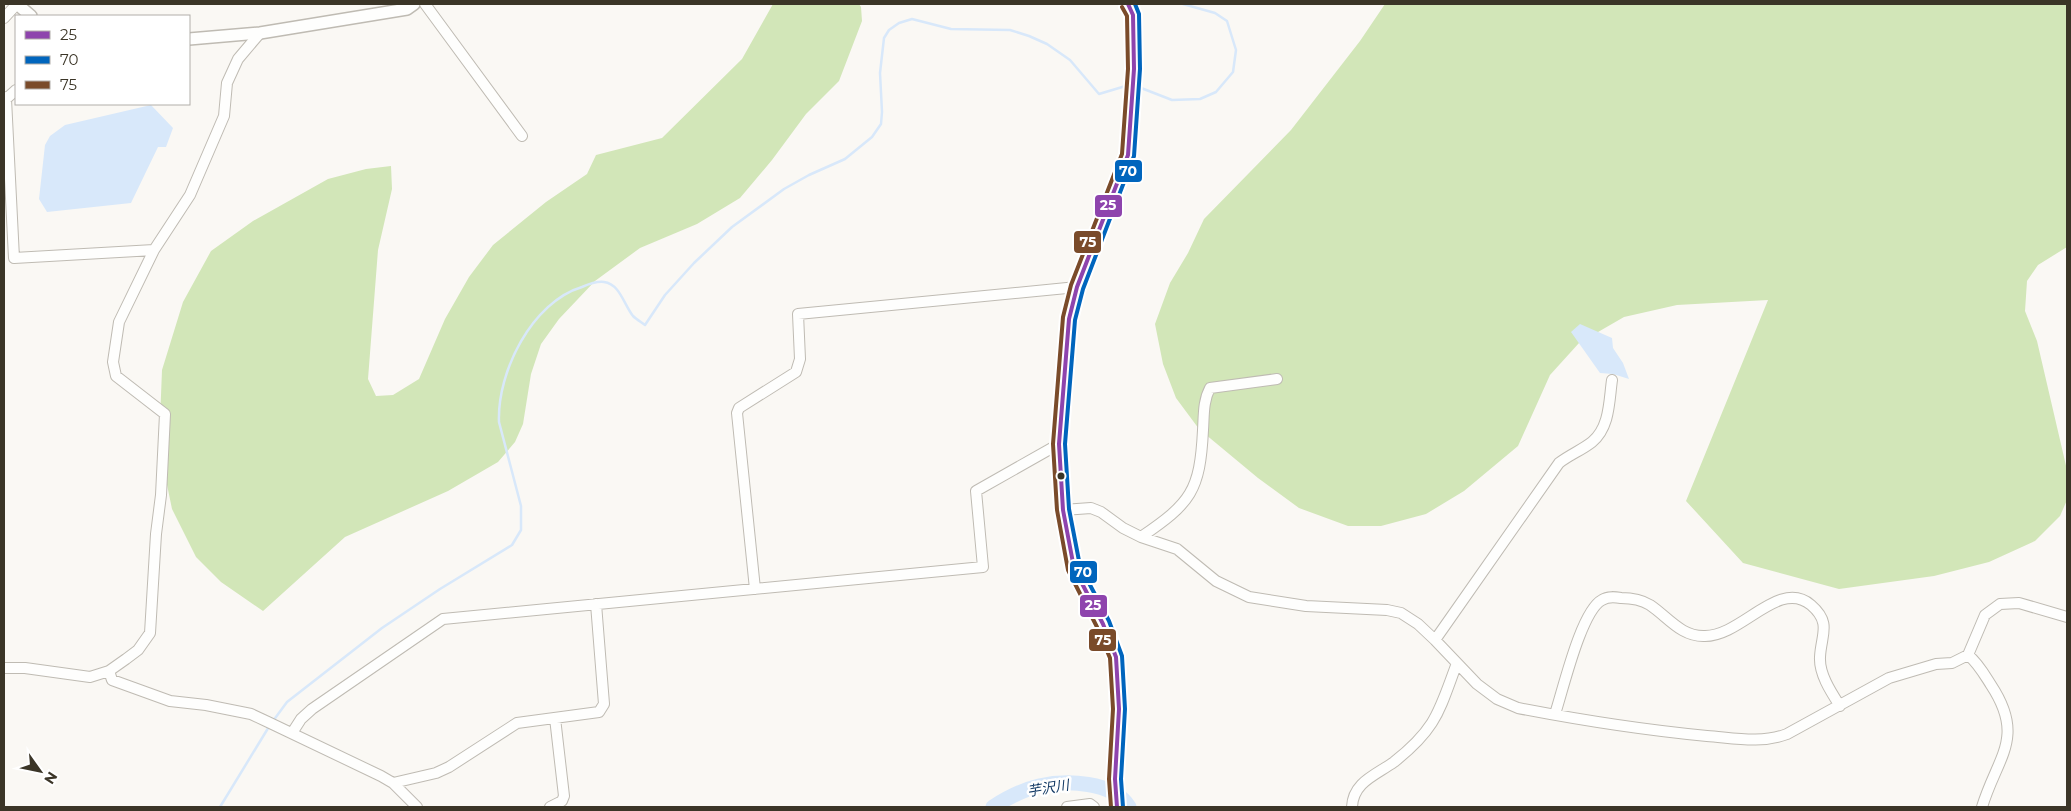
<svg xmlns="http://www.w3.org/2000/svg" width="2071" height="811" font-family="Montserrat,'Noto Sans JP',sans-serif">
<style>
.forest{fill:#d2e6b8}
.water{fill:#d8e8fa}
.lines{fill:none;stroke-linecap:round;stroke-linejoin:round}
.stream{stroke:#d8e8fa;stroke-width:2.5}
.river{stroke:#d8e8fa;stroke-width:15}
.minor-casing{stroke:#bfbbb3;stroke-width:12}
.tertiary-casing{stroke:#bfbbb3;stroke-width:14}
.minor{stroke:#fefefd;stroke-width:10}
.tertiary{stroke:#fefefd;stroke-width:11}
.bus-1-casing{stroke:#fff;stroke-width:8}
.bus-2-casing{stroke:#fff;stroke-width:8}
.bus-3-casing{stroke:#fff;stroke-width:8}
.bus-1{stroke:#8e44ad;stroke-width:4}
.bus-2{stroke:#0065bd;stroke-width:4}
.bus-3{stroke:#7a4b2a;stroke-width:4}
.bus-dot{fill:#3b3527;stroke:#fff;stroke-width:2}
.labels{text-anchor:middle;stroke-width:5;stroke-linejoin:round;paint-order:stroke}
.water-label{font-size:14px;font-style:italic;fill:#133a65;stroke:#fff}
.line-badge{stroke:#fff;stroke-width:2}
.badge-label{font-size:14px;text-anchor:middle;font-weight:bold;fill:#fff}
</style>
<rect width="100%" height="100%" fill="#faf8f4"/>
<path class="forest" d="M 773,4 L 859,4 L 861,7 L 862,21 L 839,81 L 806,114 L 772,160 L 740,198 L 697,224 L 640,248 L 595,281 L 559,319 L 541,344 L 531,374 L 523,424 L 515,442 L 498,462 L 448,491 L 345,537 L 263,611 L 221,582 L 196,557 L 172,509 L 159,446 L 162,370 L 183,302 L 211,251 L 253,221 L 328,179 L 366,169 L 391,166 L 392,189 L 378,250 L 368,379 L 376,396 L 393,395 L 419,379 L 445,319 L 469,277 L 493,245 L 546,202 L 587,174 L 596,155 L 662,138 L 742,59 Z
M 1385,4 L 2067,4 L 2067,247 L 2038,265 L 2027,281 L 2025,311 L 2037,341 L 2067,470 L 2067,500 L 2060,516 L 2035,541 L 1989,562 L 1934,576 L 1839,589 L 1743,563 L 1686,501 L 1768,300 L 1677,305 L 1624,317 L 1579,343 L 1550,375 L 1518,446 L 1464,491 L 1426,514 L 1381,526 L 1348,526 L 1299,508 L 1258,478 L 1199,429 L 1176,398 L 1163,364 L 1155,324 L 1170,283 L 1188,253 L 1204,219 L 1291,130 L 1360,41 Z"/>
<path class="water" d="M 151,105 L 173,128 L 166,147 L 158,147 L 131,203 L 47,212 L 39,199 L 45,145 L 50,136 L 65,125 Z
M 1580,324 L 1612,338 L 1613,348 L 1623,363 L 1629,379 L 1613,374 L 1600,373 L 1571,332 Z"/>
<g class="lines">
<path class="stream" d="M 1136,86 L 1172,100 L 1200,99 L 1216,92 L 1233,72 L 1236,50 L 1227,21 L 1215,13 L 1183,4
M 273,721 L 287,702 L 382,628 L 440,589 L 512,545 L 521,530 L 521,506 L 499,422 C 497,372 532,302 582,287 C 589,284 597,281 604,282 C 620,284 624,305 633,316 C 636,319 641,322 645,325 L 665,295 L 694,263 L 732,227 L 784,189 L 809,175 L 845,159 L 872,137 L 881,124 L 882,112 L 880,73 L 884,38 L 889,30 L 899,23 L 912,19 L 951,29 L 1010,30 L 1029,36 L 1047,44 L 1070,60 L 1099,94 L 1129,85
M 220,807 L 270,725"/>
<path class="river" d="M 993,807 C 1007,798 1022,790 1039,786 C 1066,780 1113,781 1129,807"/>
<g class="minor-casing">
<path id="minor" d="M 425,4 L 522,136
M 4,18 L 17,4
M 4,97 L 6,99 L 14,258 L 154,250
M 6,99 L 16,90
M 1063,510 L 1091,508 L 1101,512 L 1123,528 L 1141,537 L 1177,549 L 1216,581 L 1249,597 L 1306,606 L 1387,610 L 1401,613 L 1418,624 L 1435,640 L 1477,684 L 1497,699 L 1518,708 C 1580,720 1644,730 1707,736 C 1734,738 1761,744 1787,734 L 1889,678 L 1936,664 L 1952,663 L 1968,655 L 1985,615 L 2000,604 L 2019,603 L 2067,617
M 1141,537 C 1191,503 1200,491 1203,430 C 1204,415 1203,401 1210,388 L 1277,379
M 755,589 L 737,413 L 739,408 L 796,372 L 800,359 L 798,314 L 1077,287
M 1435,640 L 1559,463 C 1569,455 1582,450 1592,442 C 1610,427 1609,401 1612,380
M 1968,655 C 1978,663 1984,674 1991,685 C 2026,738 1997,757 1982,807
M 4,668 L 25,668 L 90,677 L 109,671 L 126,659 L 138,650 L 150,633 L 156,534 L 161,495 L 165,414 L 116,376 L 113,362 L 119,322 L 154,250 L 190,195 L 224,116 L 227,83 L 238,59 L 260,33
M 109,671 L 112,680 L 170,701 L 206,705 L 251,714 L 268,722 L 381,776 L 393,783 L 417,807
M 1555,714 C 1563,690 1581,611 1602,600 C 1608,596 1615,597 1621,598 C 1630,598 1642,600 1650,605 C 1668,617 1681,637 1705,636 C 1742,636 1779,578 1811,605 C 1832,623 1821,635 1820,657 C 1819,674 1831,692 1840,706
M 292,733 L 301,719 L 312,709 L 443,619 L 983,567 L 976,491 L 1059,444
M 393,783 L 436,773 L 449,767 L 517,723 L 599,712 L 604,704 L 596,604
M 550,807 L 562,801 L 564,796 L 555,718
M 1067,807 L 1090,804 L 1094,807
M 1352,807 C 1353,782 1376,775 1394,762 C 1437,728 1439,711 1457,663"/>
</g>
<g class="tertiary-casing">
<path id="tertiary" d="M 17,4 L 31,16
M 189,39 L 260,33 L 407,9 L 414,4
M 1117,807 L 1115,779 L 1119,709 L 1116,657 L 1103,624 L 1074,568 L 1063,510 L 1059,444 L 1069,319 L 1077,287 L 1128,155 L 1134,69 L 1133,15 L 1128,4"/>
</g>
<use href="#minor" class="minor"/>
<use href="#tertiary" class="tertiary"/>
<g class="bus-1-casing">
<path id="bus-1" d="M 1117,807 L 1115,779 L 1119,709 L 1116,657 L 1103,624 L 1074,568 L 1063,510 L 1059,444 L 1069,319 L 1077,287 L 1128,155 L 1134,69 L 1133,15 L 1128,4"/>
</g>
<g class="bus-2-casing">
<path id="bus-2" d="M 1123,807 L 1121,779 L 1125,709 L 1122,656 L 1109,621 L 1080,566 L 1069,509 L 1065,444 L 1075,320 L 1083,289 L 1134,156 L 1140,69 L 1139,14 L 1135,4"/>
</g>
<g class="bus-3-casing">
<path id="bus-3" d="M 1111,807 L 1109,779 L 1113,709 L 1110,658 L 1097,627 L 1068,570 L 1057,510 L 1053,444 L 1063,317 L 1071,285 L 1122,154 L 1128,69 L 1127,16 L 1122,7"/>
</g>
<use href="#bus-1" class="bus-1"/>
<use href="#bus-2" class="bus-2"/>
<use href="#bus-3" class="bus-3"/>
</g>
<circle class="bus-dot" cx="1061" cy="476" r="4.5"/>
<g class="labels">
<g class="water-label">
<text transform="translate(1048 788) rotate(-9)" y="5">芋沢川</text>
</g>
</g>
<g class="line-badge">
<rect x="1114" y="159" width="29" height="24" rx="5" fill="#0065bd"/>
<rect x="1094" y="194" width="29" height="24" rx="5" fill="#8e44ad"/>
<rect x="1073" y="230" width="29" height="24" rx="5" fill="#7a4b2a"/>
<rect x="1069" y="560" width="29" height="24" rx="5" fill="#0065bd"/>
<rect x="1079" y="594" width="29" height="24" rx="5" fill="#8e44ad"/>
<rect x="1088" y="628" width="29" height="24" rx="5" fill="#7a4b2a"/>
</g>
<g class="badge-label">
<text x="1128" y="176">70</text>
<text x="1108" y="210">25</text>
<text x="1088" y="247">75</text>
<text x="1083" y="577">70</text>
<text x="1093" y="610">25</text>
<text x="1103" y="645">75</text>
</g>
<rect width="2071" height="811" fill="none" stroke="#3b3527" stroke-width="10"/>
<rect x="15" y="15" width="175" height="90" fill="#ffffff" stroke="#b1aea9"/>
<rect x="25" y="31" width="25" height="8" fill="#8e44ad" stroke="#b1aea9"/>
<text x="60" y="40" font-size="15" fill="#3b3527">25</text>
<rect x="25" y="56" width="25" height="8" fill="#0065bd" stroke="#b1aea9"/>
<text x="60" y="65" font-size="15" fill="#3b3527">70</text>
<rect x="25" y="81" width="25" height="8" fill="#7a4b2a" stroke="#b1aea9"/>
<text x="60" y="90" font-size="15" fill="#3b3527">75</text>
<g transform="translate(40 771) rotate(123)" stroke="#ffffff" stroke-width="4" paint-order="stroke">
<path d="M0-4L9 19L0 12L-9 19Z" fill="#3b3527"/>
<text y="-8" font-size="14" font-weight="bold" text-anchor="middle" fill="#3b3527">N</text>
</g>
</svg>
